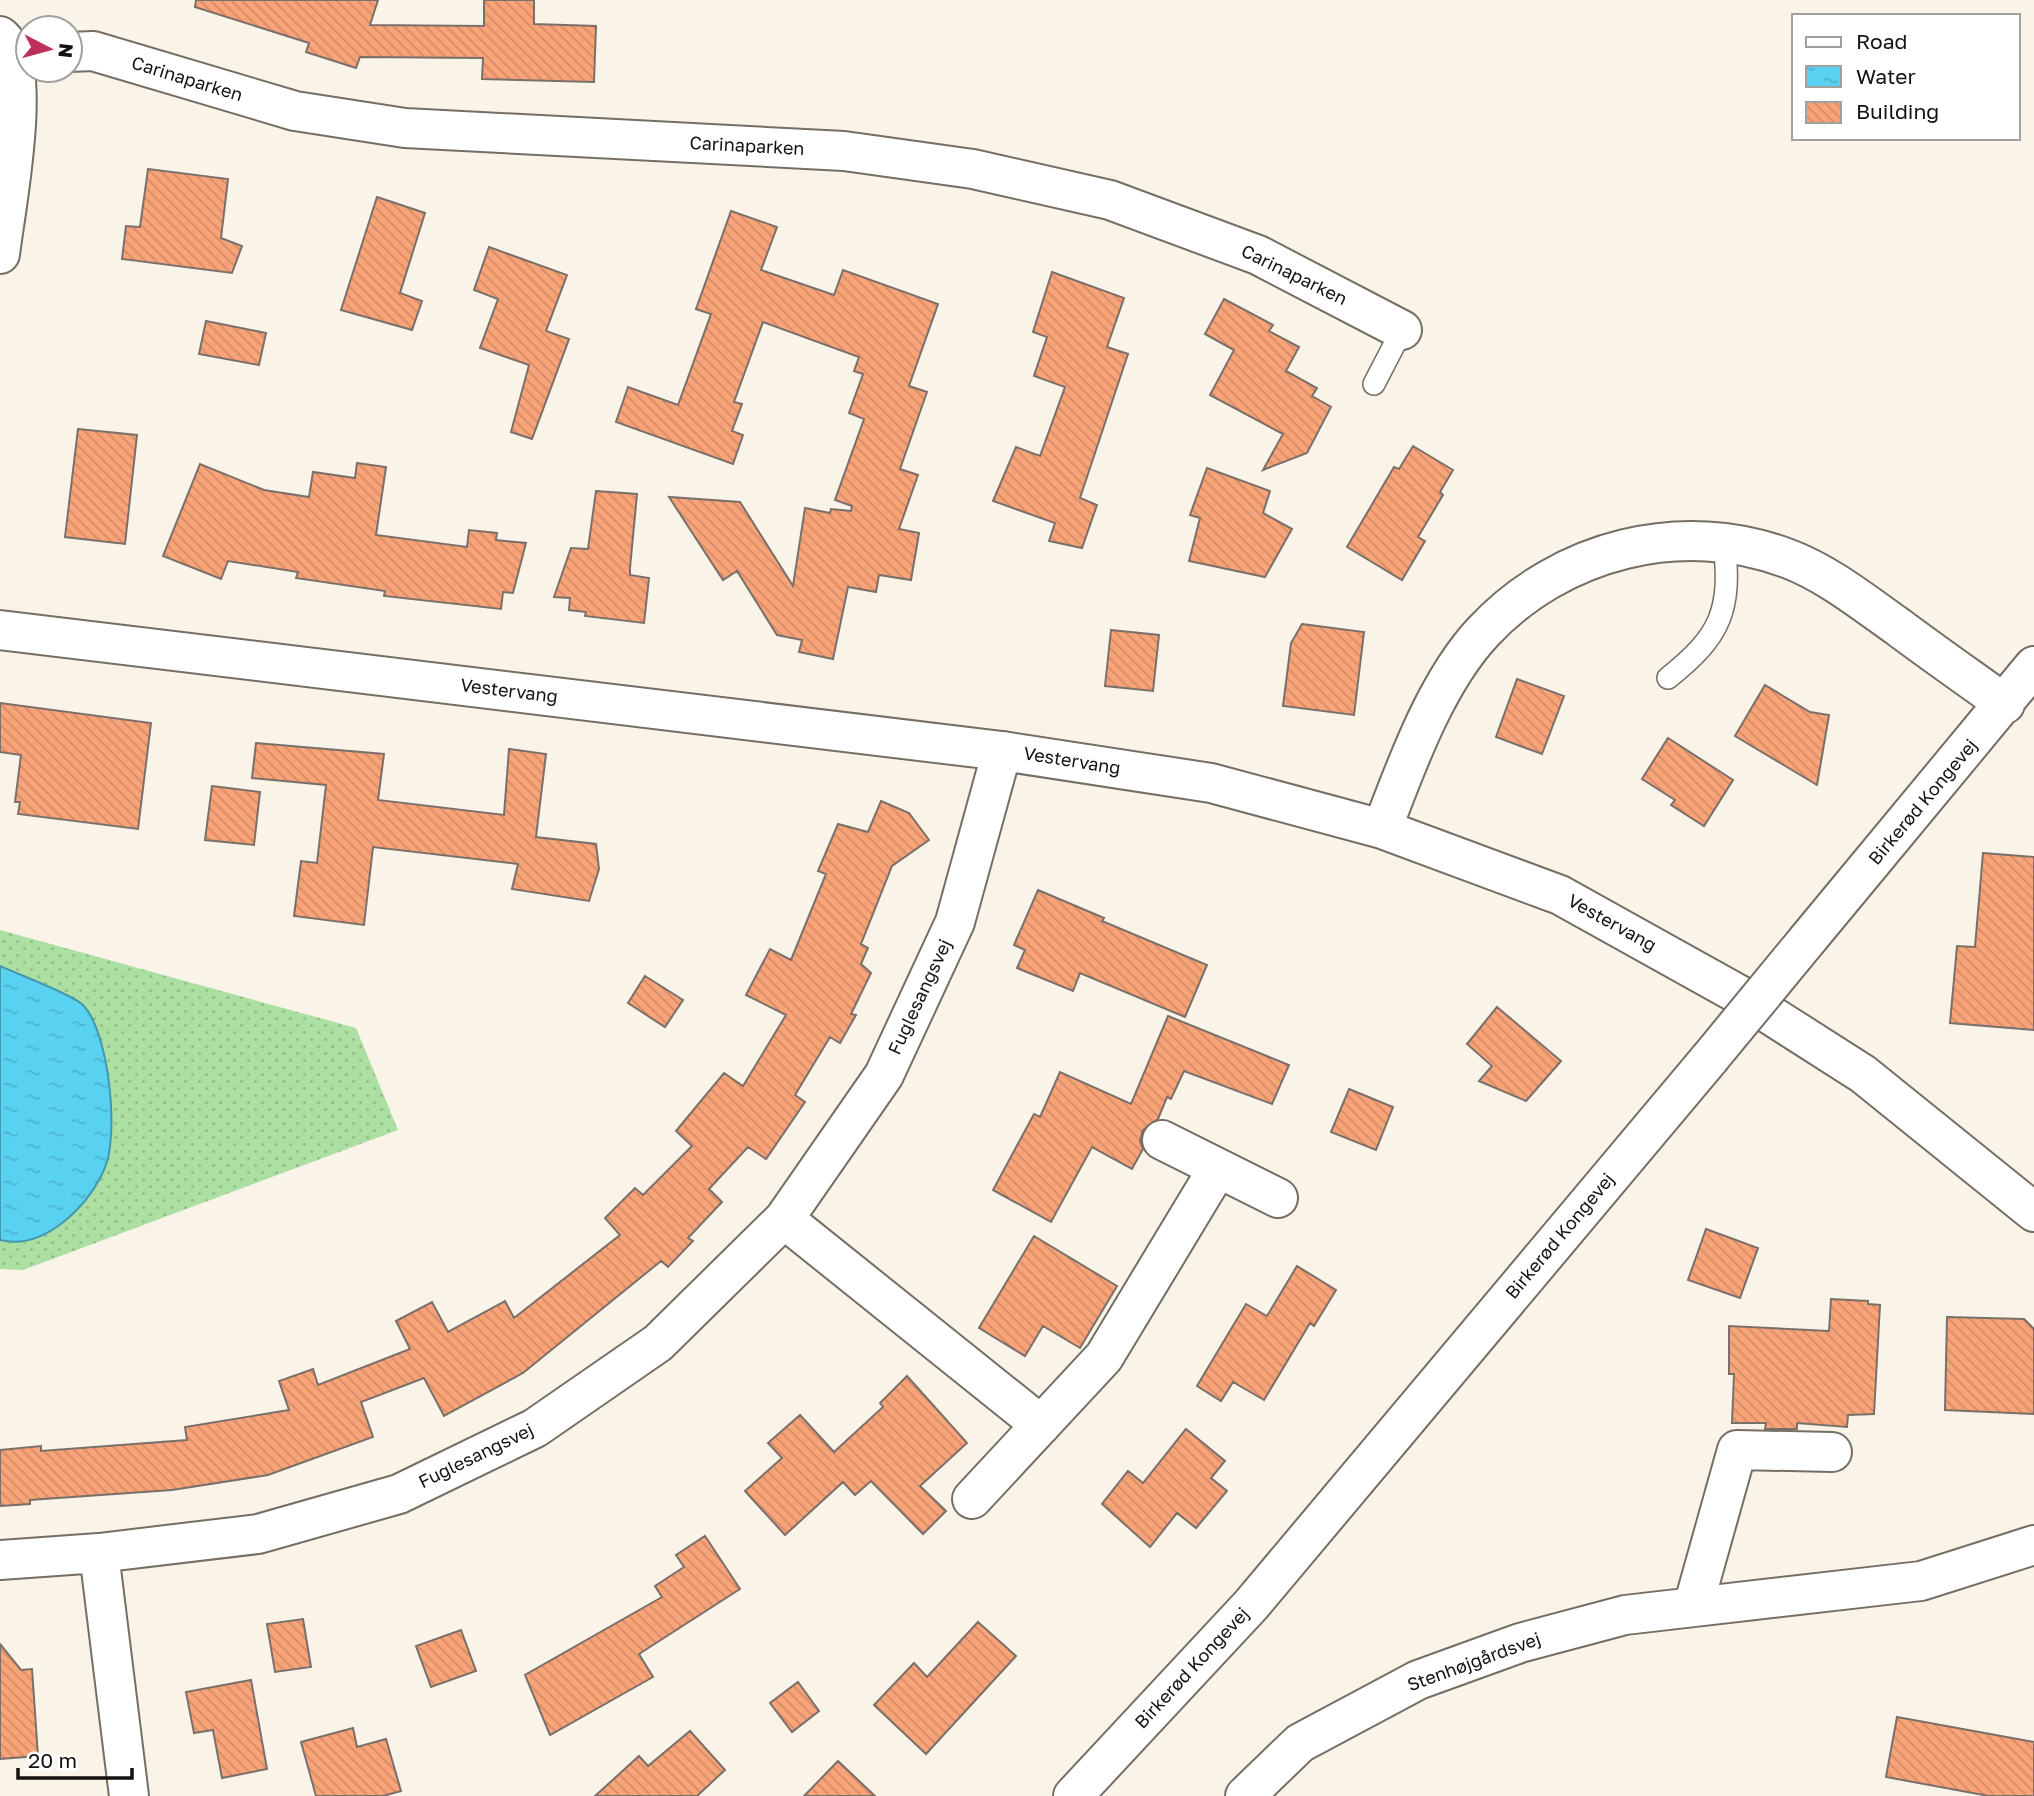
<svg xmlns="http://www.w3.org/2000/svg" width="2034" height="1796" font-family="'Golos Text',sans-serif">
<style>
.grass{fill:url(#grass-dots)}
.water{fill:url(#water-ripples);stroke:#4498ae;stroke-width:2}
.building{fill:url(#building-back-hatch);stroke:#7b6f6a;stroke-width:2}
.lines{fill:none;stroke-linecap:round;stroke-linejoin:round}
.lane-casing{stroke:#746e64;stroke-width:24}
.street-casing{stroke:#746e64;stroke-width:42}
.secondary-casing{stroke:#746e64;stroke-width:42}
.lane{stroke:#fff;stroke-width:21}
.street{stroke:#fff;stroke-width:38}
.secondary{stroke:#fff;stroke-width:38}
.secondary-bridge-casing{stroke:#746e64;stroke-width:42;stroke-linecap:butt}
.secondary-bridge{stroke:#fff;stroke-width:38}
.labels{text-anchor:middle;stroke-width:7;stroke-linejoin:round;paint-order:stroke}
.street-label{font-size:18px;fill:#14120e;stroke:#fff}
</style>
<defs>
<pattern id="grass-dots" width="8" height="8" patternUnits="userSpaceOnUse" patternTransform="scale(1.75)"><rect width="8" height="8" fill="#acdfa2"/><path d="M2 2h.1M6 6h.1" fill="none" stroke="#93be8a" stroke-width="1.8" stroke-linecap="round"/></pattern>
<pattern id="water-ripples" width="26" height="14" patternUnits="userSpaceOnUse" patternTransform="scale(1.75)"><rect width="26" height="14" fill="#59d2f2"/><path d="M2 4q2-2 4 0t4 0M15 11q2-2 4 0t4 0" fill="none" stroke="#4db3ce"/></pattern>
<pattern id="building-back-hatch" width="6" height="6" patternUnits="userSpaceOnUse" patternTransform="scale(1.75)"><rect width="6" height="6" fill="#f8a378"/><path d="M-1 5l2 2M0 0l6 6M5-1l2 2" fill="none" stroke="#d48b67"/></pattern>
</defs>
<rect width="100%" height="100%" fill="#faf4e8"/>
<path class="grass" d="M 0,930 L 356,1028 L 398,1130 L 23,1270 L 0,1269 Z"/>
<path class="water" d="M 0,966 C 17,974 72,994 83,1005 C 109,1032 120,1136 104,1170 C 87,1207 44,1251 0,1240 Z"/>
<path class="building" d="M 196,0 L 378,0 L 370,25 L 484,26 L 484,0 L 534,0 L 534,24 L 596,26 L 594,82 L 482,79 L 483,58 L 360,57 L 356,68 L 306,52 L 309,43 L 195,7 Z
M 148,169 L 228,179 L 221,238 L 242,246 L 232,273 L 122,259 L 126,226 L 140,227 Z
M 377,197 L 425,213 L 400,293 L 422,301 L 412,330 L 341,310 Z
M 731,211 L 777,227 L 761,270 L 834,295 L 843,270 L 938,304 L 909,386 L 927,392 L 900,469 L 918,475 L 899,529 L 919,533 L 911,580 L 879,575 L 876,592 L 848,587 L 833,659 L 799,652 L 802,640 L 777,635 L 737,571 L 723,580 L 669,497 L 740,502 L 793,586 L 805,508 L 830,513 L 831,509 L 851,511 L 852,506 L 835,500 L 864,419 L 849,413 L 863,374 L 854,371 L 859,357 L 763,322 L 734,402 L 742,404 L 732,431 L 743,435 L 733,464 L 616,422 L 628,387 L 678,405 L 711,314 L 696,309 Z
M 489,247 L 567,275 L 546,331 L 569,339 L 532,439 L 511,432 L 529,365 L 480,348 L 498,299 L 474,290 Z
M 1052,272 L 1124,298 L 1107,347 L 1128,354 L 1080,498 L 1097,505 L 1082,548 L 1049,541 L 1055,523 L 993,501 L 1016,447 L 1040,456 L 1065,387 L 1034,376 L 1047,337 L 1033,332 Z
M 1224,299 L 1273,325 L 1269,331 L 1299,347 L 1286,371 L 1317,388 L 1312,396 L 1331,407 L 1307,453 L 1263,470 L 1283,434 L 1210,395 L 1234,350 L 1205,334 Z
M 206,321 L 266,333 L 259,365 L 199,354 Z
M 78,429 L 137,435 L 125,544 L 65,537 Z
M 1413,446 L 1453,470 L 1440,492 L 1443,495 L 1418,537 L 1425,541 L 1402,580 L 1347,547 L 1394,467 L 1399,469 Z
M 357,463 L 386,467 L 376,535 L 467,547 L 469,530 L 497,533 L 496,540 L 526,543 L 513,593 L 503,592 L 501,609 L 384,596 L 385,591 L 296,578 L 298,572 L 228,561 L 221,579 L 163,556 L 200,464 L 264,490 L 309,497 L 313,472 L 355,478 Z
M 1207,468 L 1270,491 L 1263,513 L 1292,529 L 1265,577 L 1189,561 L 1200,518 L 1190,515 Z
M 596,491 L 637,494 L 630,568 L 630,575 L 649,578 L 644,623 L 585,616 L 586,612 L 569,610 L 570,598 L 554,597 L 571,548 L 588,549 Z
M 1302,624 L 1364,632 L 1354,715 L 1283,706 L 1291,643 Z
M 1111,630 L 1159,635 L 1153,691 L 1105,686 Z
M 1517,679 L 1564,696 L 1542,754 L 1496,737 Z
M 1765,685 L 1810,712 L 1829,715 L 1817,785 L 1735,736 Z
M 0,703 L 151,723 L 138,829 L 18,814 L 20,802 L 15,802 L 21,755 L 0,752 Z
M 1668,738 L 1733,780 L 1704,826 L 1671,805 L 1675,800 L 1642,779 Z
M 256,743 L 384,754 L 378,800 L 504,815 L 509,749 L 546,754 L 536,837 L 596,844 L 599,869 L 589,901 L 512,889 L 518,864 L 373,847 L 364,925 L 294,916 L 301,861 L 317,863 L 326,785 L 252,778 Z
M 212,786 L 260,792 L 254,845 L 205,840 Z
M 881,801 L 909,813 L 929,840 L 892,866 L 861,944 L 868,948 L 861,964 L 871,973 L 851,1014 L 856,1015 L 840,1043 L 830,1037 L 795,1095 L 805,1102 L 766,1159 L 748,1147 L 709,1189 L 722,1202 L 688,1238 L 693,1241 L 668,1267 L 661,1261 L 523,1373 L 444,1416 L 424,1378 L 361,1402 L 373,1437 L 268,1475 L 172,1490 L 30,1500 L 30,1504 L 0,1506 L 0,1450 L 41,1446 L 41,1451 L 187,1440 L 185,1427 L 289,1410 L 279,1381 L 313,1369 L 318,1385 L 410,1349 L 396,1321 L 432,1302 L 448,1332 L 505,1301 L 514,1318 L 620,1235 L 605,1218 L 635,1188 L 643,1195 L 692,1146 L 676,1131 L 724,1073 L 743,1086 L 786,1015 L 746,995 L 770,949 L 791,960 L 826,874 L 818,871 L 838,824 L 868,832 Z
M 1983,853 L 2034,857 L 2034,1030 L 1950,1023 L 1957,946 L 1975,947 Z
M 1038,890 L 1104,918 L 1102,921 L 1207,965 L 1185,1017 L 1080,973 L 1073,991 L 1017,968 L 1025,950 L 1014,945 Z
M 645,976 L 683,1000 L 665,1027 L 628,1003 Z
M 1497,1007 L 1561,1061 L 1526,1101 L 1479,1081 L 1492,1066 L 1467,1044 Z
M 1168,1016 L 1289,1065 L 1272,1104 L 1184,1071 L 1171,1099 L 1167,1097 L 1158,1119 L 1143,1130 L 1140,1141 L 1143,1149 L 1132,1169 L 1092,1147 L 1051,1222 L 993,1190 L 1034,1114 L 1040,1117 L 1060,1072 L 1131,1104 Z
M 1349,1089 L 1393,1107 L 1376,1150 L 1331,1132 Z
M 1706,1229 L 1758,1248 L 1740,1298 L 1688,1280 Z
M 1034,1236 L 1117,1286 L 1080,1348 L 1043,1326 L 1025,1356 L 979,1328 Z
M 1297,1266 L 1336,1290 L 1314,1326 L 1310,1323 L 1264,1400 L 1233,1382 L 1221,1401 L 1197,1386 L 1246,1304 L 1267,1316 Z
M 1831,1299 L 1868,1301 L 1868,1304 L 1880,1305 L 1874,1414 L 1848,1415 L 1847,1427 L 1797,1423 L 1797,1429 L 1765,1429 L 1766,1423 L 1732,1423 L 1734,1374 L 1729,1374 L 1729,1326 L 1829,1331 Z
M 1947,1317 L 2024,1319 L 2034,1329 L 2034,1414 L 1945,1410 Z
M 907,1376 L 967,1443 L 920,1486 L 946,1511 L 923,1534 L 871,1481 L 855,1495 L 843,1482 L 785,1535 L 745,1491 L 782,1458 L 768,1443 L 800,1415 L 834,1452 L 883,1407 L 880,1403 Z
M 1186,1429 L 1225,1461 L 1211,1478 L 1227,1491 L 1196,1528 L 1177,1513 L 1150,1547 L 1102,1504 L 1128,1471 L 1143,1483 Z
M 705,1536 L 740,1589 L 639,1654 L 653,1677 L 550,1735 L 525,1675 L 662,1597 L 655,1586 L 684,1567 L 676,1555 Z
M 303,1619 L 311,1667 L 275,1672 L 267,1624 Z
M 978,1622 L 1016,1656 L 926,1754 L 874,1705 L 914,1663 L 927,1677 Z
M 461,1630 L 476,1671 L 431,1687 L 416,1646 Z
M 0,1644 L 21,1670 L 32,1669 L 38,1756 L 0,1759 Z
M 251,1680 L 267,1769 L 222,1778 L 213,1730 L 194,1733 L 186,1692 Z
M 798,1682 L 819,1711 L 792,1732 L 770,1703 Z
M 1897,1717 L 2034,1742 L 2034,1796 L 1989,1796 L 1886,1777 Z
M 353,1728 L 357,1747 L 386,1739 L 401,1791 L 383,1796 L 316,1796 L 301,1742 Z
M 690,1731 L 725,1770 L 697,1796 L 595,1796 L 639,1756 L 648,1766 Z
M 838,1761 L 875,1796 L 804,1796 Z"/>
<g class="lines">
<g class="lane-casing">
<path id="lane" d="M 1374,384 L 1402,330
M 1668,678 C 1721,636 1732,610 1724,542"/>
</g>
<g class="street-casing">
<path id="street" d="M 0,36 C 35,63 5,211 0,254
M 70,52 L 93,51 L 295,111 L 405,128 L 844,151 L 973,169 L 1110,200 L 1258,255 L 1402,330
M 1162,1140 L 1278,1198
M 784,1219 L 1041,1425
M 972,1499 L 1104,1357 L 1218,1168
M 99,1553 L 129,1796
M 0,1560 L 99,1553 L 258,1534 L 399,1494 L 535,1428 L 658,1343 L 784,1219 L 884,1075 L 955,922 L 1002,751
M 1693,1607 L 1737,1450 L 1832,1452
M 1245,1796 L 1300,1743 L 1418,1680 L 1520,1643 L 1625,1615 L 1921,1581 L 2034,1545"/>
</g>
<g class="secondary-casing">
<path id="secondary" d="M 0,630 L 1002,751 L 1211,783 L 1382,829 L 1560,895 L 1736,993 L 1863,1074 L 2034,1212
M 1382,829 C 1406,766 1436,682 1483,632 C 1560,549 1683,518 1789,559 C 1828,574 1863,602 1897,626 C 1933,653 1969,678 2005,704
M 1808,939 L 2034,666
M 1073,1796 L 1251,1605 L 1710,1058"/>
</g>
<use href="#lane" class="lane"/>
<use href="#street" class="street"/>
<use href="#secondary" class="secondary"/>
<g class="secondary-bridge-casing">
<path id="secondary-bridge" d="M 1710,1058 L 1808,939"/>
</g>
<use href="#secondary-bridge" class="secondary-bridge"/>
</g>
<g class="labels">
<g class="street-label">
<text transform="translate(187 79) rotate(17)" y="6">Carinaparken</text>
<text transform="translate(747 146) rotate(3)" y="6">Carinaparken</text>
<text transform="translate(1294 275) rotate(26)" y="6">Carinaparken</text>
<text transform="translate(509 691) rotate(7)" y="6">Vestervang</text>
<text transform="translate(1072 761) rotate(9)" y="6">Vestervang</text>
<text transform="translate(1923 802) rotate(-50)" y="6">Birkerød Kongevej</text>
<text transform="translate(1612 923) rotate(29)" y="6">Vestervang</text>
<text transform="translate(920 997) rotate(-65)" y="6">Fuglesangsvej</text>
<text transform="translate(1560 1236) rotate(-50)" y="6">Birkerød Kongevej</text>
<text transform="translate(476 1456) rotate(-26)" y="6">Fuglesangsvej</text>
<text transform="translate(1474 1662) rotate(-20)" y="6">Stenhøjgårdsvej</text>
<text transform="translate(1192 1668) rotate(-47)" y="6">Birkerød Kongevej</text>
</g>
</g>
<rect x="1792" y="14" width="228" height="126" fill="#ffffff" stroke="#a1a09f" stroke-width="2"/>
<rect x="1806" y="37" width="35" height="10" fill="#ffffff" stroke="#a1a09f" stroke-width="2"/>
<text x="1856" y="49" font-size="21" fill="#14120e">Road</text>
<rect x="1806" y="66" width="35" height="21" fill="url(#water-ripples)" stroke="#a1a09f" stroke-width="2"/>
<text x="1856" y="84" font-size="21" fill="#14120e">Water</text>
<rect x="1806" y="102" width="35" height="21" fill="url(#building-back-hatch)" stroke="#a1a09f" stroke-width="2"/>
<text x="1856" y="119" font-size="21" fill="#14120e">Building</text>
<g transform="translate(49 49) rotate(96)"><circle r="33" fill="#ffffff" stroke="#a1a09f" stroke-width="2"/>
<path d="M0-5L12 26L0 18L-12 26Z" fill="#be2f5c"/>
<text y="-10" font-size="19" font-weight="bold" text-anchor="middle" fill="#14120e">N</text>
</g>
<path d="M18 1768v10h114v-10" fill="none" stroke="#14120e" stroke-width="3.5"/>
<text x="28" y="1768" font-size="21" fill="#14120e" stroke="#ffffff" stroke-width="5" paint-order="stroke">20 m</text>
</svg>
